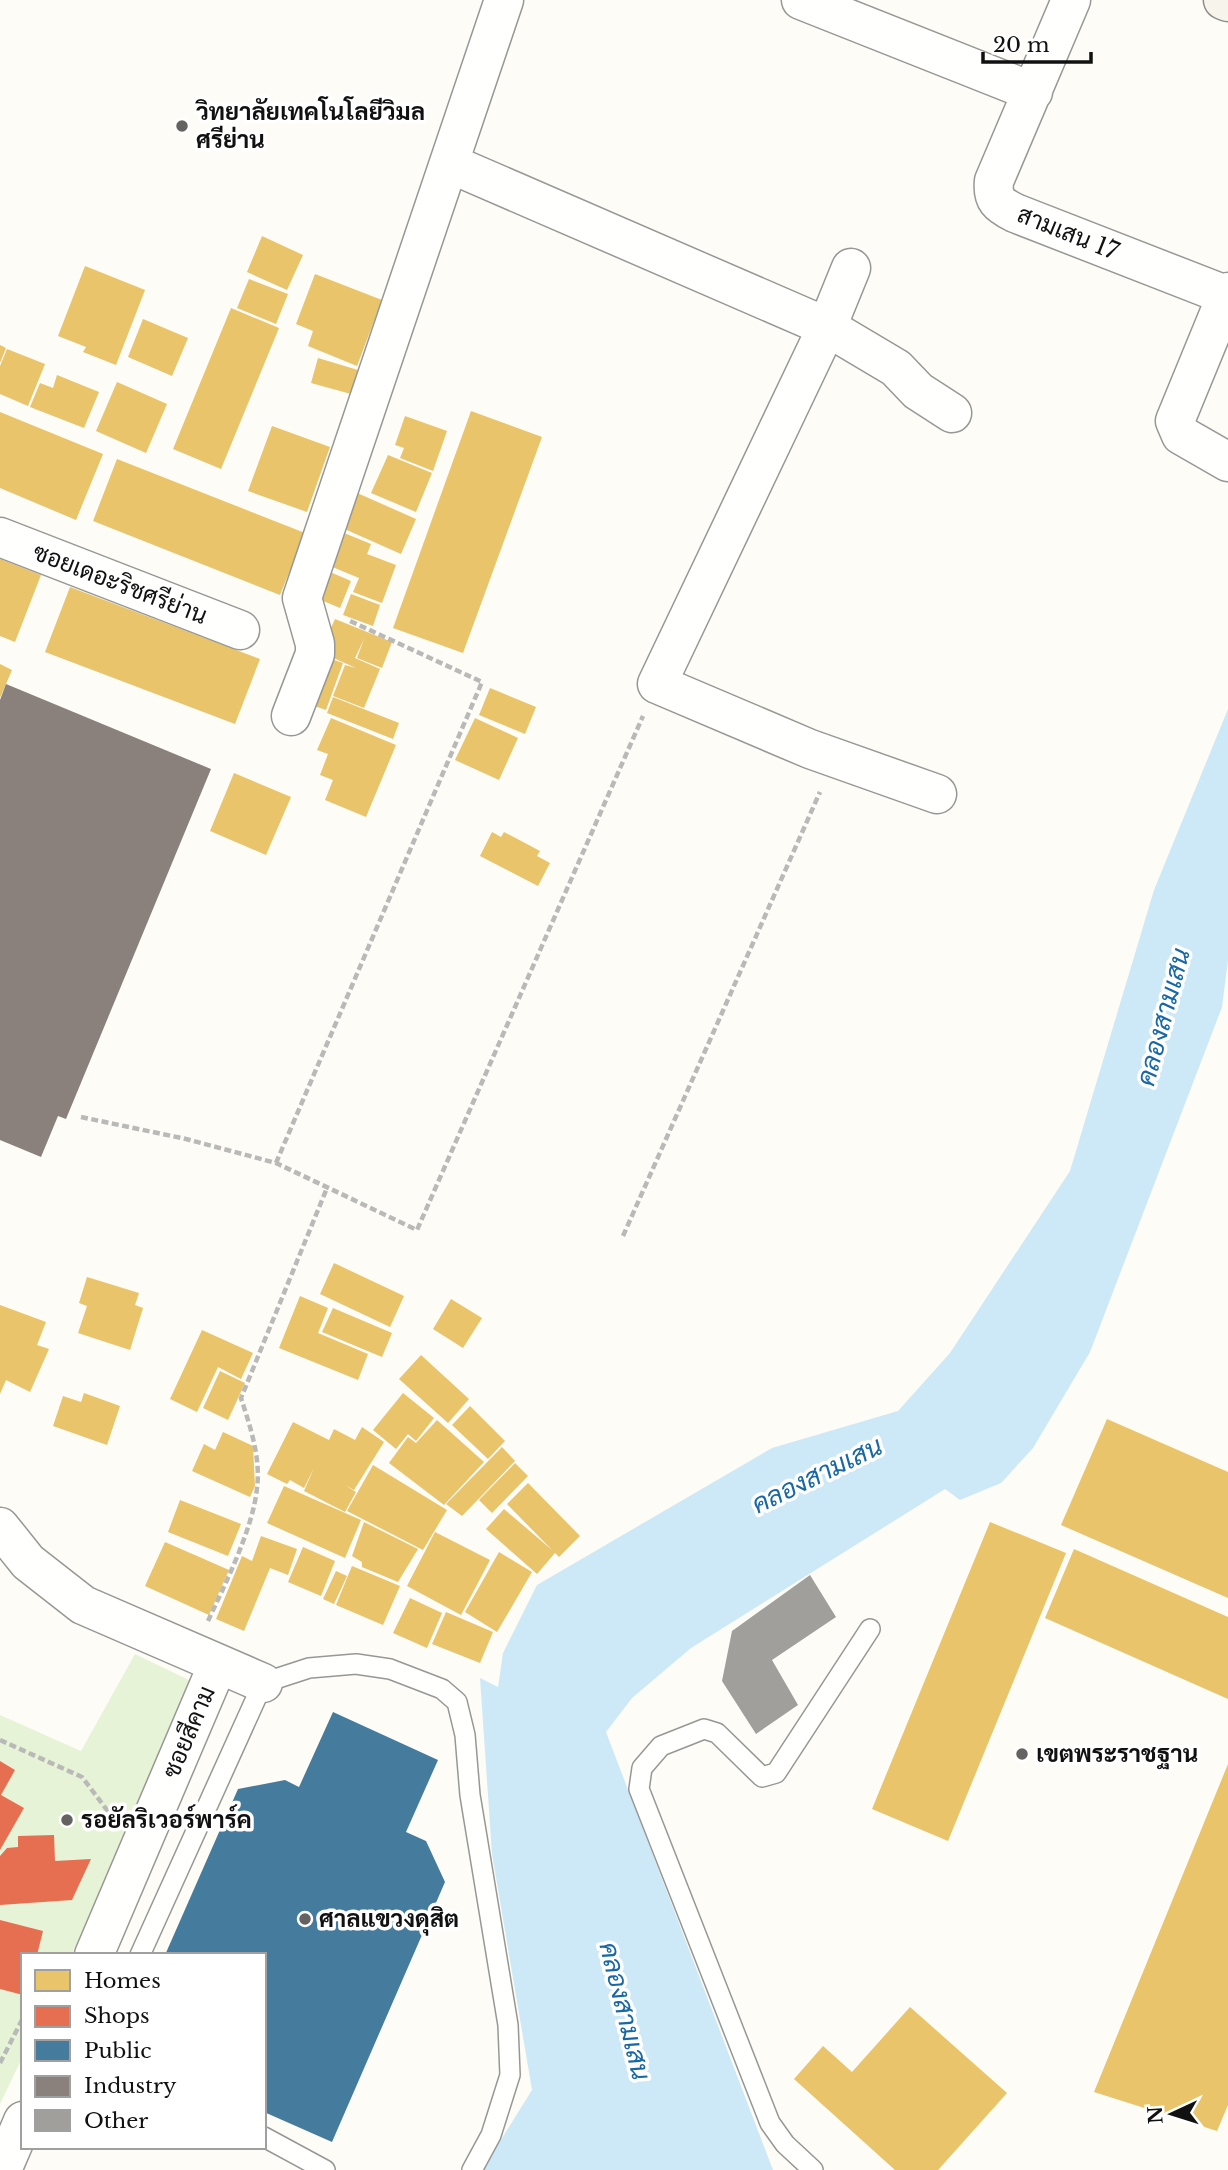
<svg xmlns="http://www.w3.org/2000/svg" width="1228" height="2170" font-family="'Libre Baskerville',Sarabun,serif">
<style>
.green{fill:#e7f3d7}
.water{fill:#cde8f7}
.homes{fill:#e9c46a}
.shops{fill:#e76f51}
.public{fill:#457b9d}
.industry{fill:#8a817c}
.building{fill:#a19f9c}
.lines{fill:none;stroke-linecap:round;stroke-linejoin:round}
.service-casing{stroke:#979795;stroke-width:22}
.minor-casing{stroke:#979795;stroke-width:41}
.secondary-casing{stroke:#8e8d8b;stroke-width:41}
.path{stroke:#b9b9b8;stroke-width:4.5;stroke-dasharray:7 3.5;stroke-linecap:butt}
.service{stroke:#fffffe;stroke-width:19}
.minor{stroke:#fffffe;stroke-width:38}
.secondary{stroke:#f6f4eb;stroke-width:38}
.poi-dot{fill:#646362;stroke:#fff;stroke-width:2.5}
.labels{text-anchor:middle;stroke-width:7;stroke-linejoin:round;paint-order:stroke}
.poi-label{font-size:24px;font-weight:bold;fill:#111;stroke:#fff;text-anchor:start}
.street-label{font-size:24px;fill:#111;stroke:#fff}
.water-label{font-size:26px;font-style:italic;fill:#1768a6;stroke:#fff}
</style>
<rect width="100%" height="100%" fill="#fdfcf7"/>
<path class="green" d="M 135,1654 L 199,1685 L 71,1955 L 23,1955 L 23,2056 L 0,2104 L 0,1715 L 81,1751 Z"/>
<path class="water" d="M 1228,709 L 1228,960 L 1222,1007 L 1090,1352 L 1033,1448 L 1001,1483 L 960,1500 L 945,1489 L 691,1648 L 632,1698 L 606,1732 L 773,2170 L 482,2170 L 532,2090 L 492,1854 L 480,1678 L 498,1687 L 503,1653 L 537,1585 L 772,1448 L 898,1411 L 950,1353 L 1070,1171 L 1154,890 Z"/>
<path class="homes" d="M 262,236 L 303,255 L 287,290 L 247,272 Z
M 85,266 L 145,290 L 116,365 L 83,352 L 86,347 L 58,336 Z
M 315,274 L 382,300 L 357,366 L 308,346 L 313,331 L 296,324 Z
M 249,279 L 288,294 L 276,324 L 237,308 Z
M 231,308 L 279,328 L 221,469 L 173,449 Z
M 143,319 L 188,338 L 172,376 L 128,357 Z
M 0,345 L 6,348 L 0,363 Z
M 7,349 L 45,364 L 28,406 L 0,394 L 0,366 Z
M 318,358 L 358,370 L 351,394 L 311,383 Z
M 57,375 L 99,392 L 84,428 L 30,407 L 40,383 L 53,388 Z
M 117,382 L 167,404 L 146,453 L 96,431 Z
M 471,411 L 542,437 L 463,653 L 393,628 Z
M 0,412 L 103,454 L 76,520 L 0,488 Z
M 405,416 L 447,431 L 433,471 L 400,458 L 404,448 L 395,445 Z
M 272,426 L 330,447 L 307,512 L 248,491 Z
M 388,455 L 432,473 L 416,512 L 371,493 Z
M 117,459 L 305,533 L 280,595 L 93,521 Z
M 355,492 L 416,519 L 401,554 L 340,527 Z
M 332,528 L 371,544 L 367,554 L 396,565 L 382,603 L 353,592 L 359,578 L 318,561 Z
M 0,559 L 41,575 L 15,642 L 0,636 Z
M 316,566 L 351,581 L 340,608 L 309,595 Z
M 70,587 L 260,659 L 235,724 L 45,652 Z
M 351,594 L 380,605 L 373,626 L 343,615 Z
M 335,619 L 392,642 L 382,668 L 357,658 L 364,639 L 355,658 L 380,669 L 364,708 L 333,696 L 345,665 L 356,668 L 320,652 Z
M 320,655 L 343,663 L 326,710 L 303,702 Z
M 0,664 L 12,670 L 0,698 Z
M 490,688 L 536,707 L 525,734 L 479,715 Z
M 333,697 L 399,723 L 393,739 L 327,713 Z
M 331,718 L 396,745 L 366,817 L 325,800 L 333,780 L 320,775 L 328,754 L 317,750 Z
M 475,718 L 518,738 L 499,780 L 455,760 Z
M 234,773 L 291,797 L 266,855 L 210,831 Z
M 492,832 L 501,837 L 504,832 L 540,851 L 537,856 L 550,863 L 538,886 L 480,856 Z
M 334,1263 L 404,1296 L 390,1327 L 320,1294 Z
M 87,1277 L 139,1293 L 135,1305 L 143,1308 L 130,1350 L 78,1333 L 87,1306 L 79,1303 Z
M 300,1296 L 328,1308 L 318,1333 L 368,1354 L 358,1380 L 279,1348 Z
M 451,1299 L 482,1318 L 463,1348 L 433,1329 Z
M 0,1305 L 46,1322 L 37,1345 L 49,1349 L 30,1392 L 6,1380 L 0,1394 Z
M 333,1308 L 392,1333 L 382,1357 L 322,1332 Z
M 202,1330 L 253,1353 L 241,1379 L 218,1367 L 197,1412 L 170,1399 Z
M 421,1355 L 469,1399 L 448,1423 L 399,1379 Z
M 220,1371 L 245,1383 L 228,1420 L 203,1408 Z
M 84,1393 L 120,1406 L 107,1445 L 53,1426 L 63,1396 L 81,1402 Z
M 403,1393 L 434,1418 L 416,1441 L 408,1434 L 396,1449 L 373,1430 Z
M 470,1406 L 505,1441 L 488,1459 L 452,1425 Z
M 1107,1419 L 1228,1472 L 1228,1598 L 1061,1525 Z
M 437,1420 L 484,1462 L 444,1505 L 389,1463 L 408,1437 L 416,1443 Z
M 293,1422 L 329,1440 L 334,1429 L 355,1440 L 362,1427 L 384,1442 L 354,1490 L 345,1485 L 356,1492 L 345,1512 L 304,1491 L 314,1468 L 304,1488 L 290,1480 L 287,1484 L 267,1474 Z
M 223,1432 L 253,1446 L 255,1486 L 250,1497 L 192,1471 L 204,1444 L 215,1450 Z
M 502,1447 L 515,1461 L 462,1516 L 446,1504 Z
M 515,1463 L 528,1476 L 492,1513 L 479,1500 Z
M 373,1465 L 447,1510 L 423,1550 L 347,1511 Z
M 528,1483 L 580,1536 L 559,1557 L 555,1553 L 537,1574 L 486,1529 L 504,1509 L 552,1550 L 507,1504 Z
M 284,1486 L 361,1520 L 345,1558 L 267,1523 Z
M 180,1500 L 241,1524 L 228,1556 L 168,1532 Z
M 364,1522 L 418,1549 L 398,1582 L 362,1567 L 362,1562 L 352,1556 Z
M 990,1522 L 1066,1553 L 948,1841 L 872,1809 Z
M 435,1532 L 490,1560 L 461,1615 L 407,1586 Z
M 261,1536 L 297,1549 L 288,1575 L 270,1568 L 244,1631 L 216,1619 L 242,1556 L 252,1561 Z
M 165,1542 L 229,1570 L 209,1615 L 145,1586 Z
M 303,1547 L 335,1561 L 321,1596 L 288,1582 Z
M 1074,1549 L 1228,1617 L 1228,1699 L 1045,1618 Z
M 499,1552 L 532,1572 L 497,1632 L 465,1612 Z
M 352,1566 L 400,1586 L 383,1625 L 336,1605 Z
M 336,1571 L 347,1576 L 334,1604 L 323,1599 Z
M 410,1598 L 442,1613 L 427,1648 L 393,1633 Z
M 446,1612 L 493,1632 L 480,1663 L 432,1644 Z
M 1228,1764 L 1228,2105 L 1217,2131 L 1094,2092 Z
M 910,2007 L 1007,2093 L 938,2170 L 895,2170 L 794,2079 L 823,2046 L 852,2072 Z"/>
<path class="shops" d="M 0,1761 L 15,1770 L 1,1795 L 24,1808 L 0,1850 Z
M 54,1835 L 55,1861 L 91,1859 L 72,1900 L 0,1905 L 0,1856 L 7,1848 L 18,1847 L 18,1836 Z
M 0,1920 L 43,1931 L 37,1955 L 23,1955 L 23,1995 L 0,1989 Z"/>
<path class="public" d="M 333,1712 L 438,1760 L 406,1832 L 426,1841 L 445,1882 L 332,2142 L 264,2112 L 264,1955 L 165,1955 L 238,1789 L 285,1780 L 299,1787 Z"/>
<path class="industry" d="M 6,684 L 211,769 L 66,1119 L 58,1116 L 41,1157 L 0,1140 L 0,700 Z"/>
<path class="building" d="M 810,1575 L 836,1617 L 772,1660 L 798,1705 L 756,1734 L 722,1681 L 732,1631 Z"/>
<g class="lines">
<g class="service-casing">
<path id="service" d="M 140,1955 L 263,1683 L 309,1668 L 356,1664 L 390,1669 L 442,1689 L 457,1702 L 465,1735 L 470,1795 L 508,2025 L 510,2075 L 491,2135 L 472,2170
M 264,2137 L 325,2170
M 813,2170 L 785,2144 L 770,2123 L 639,1789 L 642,1768 L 661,1746 L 704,1729 L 717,1733 L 762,1777 L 776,1773 L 870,1629"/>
</g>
<g class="minor-casing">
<path id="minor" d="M 801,0 L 1033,92
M 1071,0 L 994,181 C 992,200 999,205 1015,213 L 1228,296
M 451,164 L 827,327 L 896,368 L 918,391 L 952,413
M 851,268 L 827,327 L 657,684 L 810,749 L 937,794
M 1228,292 L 1175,421 L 1181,435 L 1228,462
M 0,537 L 240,630
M 291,716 L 315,654 L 315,644 L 302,598 L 504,0
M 0,1527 L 28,1562 L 83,1605 L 263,1683
M 94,1955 L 218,1664
M 2,2170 L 23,2121"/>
</g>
<g class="secondary-casing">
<path id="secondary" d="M 1223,0 L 1228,2"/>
</g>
<path class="path" d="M 81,1117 L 186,1139 L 276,1163 L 417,1230 L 643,716
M 276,1163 L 482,682 L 348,620
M 623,1236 L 820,792
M 208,1621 C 225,1584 253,1529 257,1488 C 261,1458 250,1426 241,1398 L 327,1188
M 0,1740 L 82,1777 L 110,1814 L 109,1819
M 0,2063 L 23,2018"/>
<use href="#service" class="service"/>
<use href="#minor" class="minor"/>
<use href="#secondary" class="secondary"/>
</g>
<g class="poi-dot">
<circle cx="182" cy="126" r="7"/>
<circle cx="1022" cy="1754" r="7"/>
<circle cx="67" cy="1820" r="7"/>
<circle cx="305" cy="1919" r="7"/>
</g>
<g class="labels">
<g class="poi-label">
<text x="196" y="120">วิทยาลัยเทคโนโลยีวิมล<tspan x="196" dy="28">ศรีย่าน</tspan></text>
<text x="1036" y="1762">เขตพระราชฐาน</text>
<text x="81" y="1828">รอยัลริเวอร์พาร์ค</text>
<text x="319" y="1927">ศาลแขวงดุสิต</text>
</g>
<g class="street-label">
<text transform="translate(1068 233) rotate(22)" y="8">สามเสน 17</text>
<text transform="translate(120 584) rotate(21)" y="8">ซอยเดอะริชศรีย่าน</text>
<text transform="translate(189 1732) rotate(-67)" y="8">ซอยสีคาม</text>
</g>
<g class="water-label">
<text transform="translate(1163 1017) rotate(-75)" y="9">คลองสามเสน</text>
<text transform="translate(817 1475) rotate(-26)" y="9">คลองสามเสน</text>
<text transform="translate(625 2011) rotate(76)" y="9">คลองสามเสน</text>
</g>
</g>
<rect x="21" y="1953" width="245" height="196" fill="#ffffff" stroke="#a0a0a0" stroke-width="2"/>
<rect x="35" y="1970" width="35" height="21" fill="#e9c46a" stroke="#a0a0a0" stroke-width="2"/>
<text x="84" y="1988" font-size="21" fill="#111111">Homes</text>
<rect x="35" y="2006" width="35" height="21" fill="#e76f51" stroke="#a0a0a0" stroke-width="2"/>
<text x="84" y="2023" font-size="21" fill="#111111">Shops</text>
<rect x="35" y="2040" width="35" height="21" fill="#457b9d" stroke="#a0a0a0" stroke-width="2"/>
<text x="84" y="2058" font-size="21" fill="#111111">Public</text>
<rect x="35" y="2076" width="35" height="21" fill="#8a817c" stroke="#a0a0a0" stroke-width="2"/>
<text x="84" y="2093" font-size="21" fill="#111111">Industry</text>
<rect x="35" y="2110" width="35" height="21" fill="#a19f9c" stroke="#a0a0a0" stroke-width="2"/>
<text x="84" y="2128" font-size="21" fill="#111111">Other</text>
<g transform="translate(1172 2114) rotate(266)" stroke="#ffffff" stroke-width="5" paint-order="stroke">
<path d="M0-5L12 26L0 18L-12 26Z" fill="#111111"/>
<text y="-10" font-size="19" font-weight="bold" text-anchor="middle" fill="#111111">N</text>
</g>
<path d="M983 52v10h108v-10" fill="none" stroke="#111111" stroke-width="3.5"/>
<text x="993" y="52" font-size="21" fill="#111111" stroke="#ffffff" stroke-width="5" paint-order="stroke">20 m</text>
</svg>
